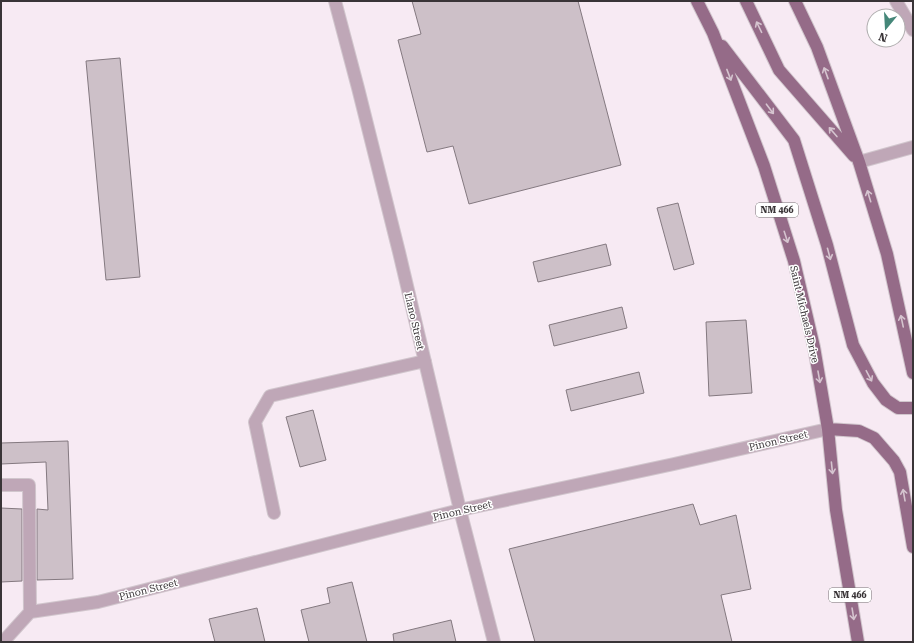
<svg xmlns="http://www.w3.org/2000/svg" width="914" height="643" font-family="'Roboto Serif',serif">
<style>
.building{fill:#cdc0c8;stroke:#847980}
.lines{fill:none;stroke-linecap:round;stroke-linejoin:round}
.minor-casing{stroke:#d1c6cd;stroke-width:14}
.major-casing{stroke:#d1c6cd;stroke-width:14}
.minor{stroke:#bfa7b7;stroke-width:12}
.major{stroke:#956b88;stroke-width:12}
.oneway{stroke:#d5c4cf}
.labels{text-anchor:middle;stroke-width:3;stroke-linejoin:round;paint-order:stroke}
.shield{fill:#fff;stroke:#747173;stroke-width:1}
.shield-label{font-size:9px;font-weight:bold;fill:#393437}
.street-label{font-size:10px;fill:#393437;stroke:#fff}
</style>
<rect width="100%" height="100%" fill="#f7eaf3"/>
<path class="building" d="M 412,1 L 578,1 L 621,165 L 469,204 L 453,146 L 427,152 L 398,40 L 421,34 Z
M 120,58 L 140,277 L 106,280 L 86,61 Z
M 678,203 L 694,264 L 674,270 L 657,208 Z
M 606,244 L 611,265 L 538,282 L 533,262 Z
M 622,307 L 627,328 L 554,346 L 549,325 Z
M 746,320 L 752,393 L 709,396 L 706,322 Z
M 639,372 L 644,393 L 571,411 L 566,390 Z
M 313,410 L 326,460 L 300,467 L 286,417 Z
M 68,441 L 73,579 L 37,580 L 37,509 L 48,510 L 46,462 L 1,464 L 1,443 Z
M 693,504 L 700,525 L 736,515 L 751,589 L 721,595 L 732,642 L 535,642 L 509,549 Z
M 1,508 L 22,509 L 22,581 L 1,582 Z
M 352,582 L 367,642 L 309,642 L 301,610 L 330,603 L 327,588 Z
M 257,608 L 265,642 L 215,642 L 209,619 Z
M 451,620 L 456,642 L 394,642 L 393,634 Z"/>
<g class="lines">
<g class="minor-casing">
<path id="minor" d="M 335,1 L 358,88 L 399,252 L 460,510 L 494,642
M 896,1 L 913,30
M 859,162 L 913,147
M 1,485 L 29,485 L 30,612 L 3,642
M 274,513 L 255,422 L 270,396 L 425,361
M 30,612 L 98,602 L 460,510 L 674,464 L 828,429"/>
</g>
<g class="major-casing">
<path id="major" d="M 697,1 L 713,33 L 764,166 L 794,261 L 814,347 L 828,429 L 836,510 L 858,642
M 746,1 L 779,70 L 854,156
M 795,1 L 817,47 L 859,162 L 887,254 L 913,373
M 722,46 L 794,140 L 827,245 L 853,345 L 873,383 L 886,400 L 898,408 L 913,408
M 828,429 L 859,431 L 874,438 L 894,461 L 900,472 L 913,547"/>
</g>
<use href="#minor" class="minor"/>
<use href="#major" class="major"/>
</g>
<defs><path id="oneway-shaft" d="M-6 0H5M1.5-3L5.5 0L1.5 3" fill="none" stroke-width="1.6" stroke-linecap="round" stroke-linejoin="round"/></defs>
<g class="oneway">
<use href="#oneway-shaft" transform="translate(759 27) rotate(-116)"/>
<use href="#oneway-shaft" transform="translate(826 73) rotate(-110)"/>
<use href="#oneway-shaft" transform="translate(729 75) rotate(69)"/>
<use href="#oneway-shaft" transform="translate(770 109) rotate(53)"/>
<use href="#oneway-shaft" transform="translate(833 132) rotate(-131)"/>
<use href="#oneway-shaft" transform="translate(869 196) rotate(-107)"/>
<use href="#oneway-shaft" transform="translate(786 237) rotate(72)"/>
<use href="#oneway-shaft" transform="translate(829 254) rotate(75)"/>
<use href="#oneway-shaft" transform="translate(902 321) rotate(-102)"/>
<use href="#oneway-shaft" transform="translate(869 376) rotate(62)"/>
<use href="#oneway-shaft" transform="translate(819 377) rotate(80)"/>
<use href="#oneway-shaft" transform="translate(832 468) rotate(84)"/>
<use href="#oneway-shaft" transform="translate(904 495) rotate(-100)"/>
<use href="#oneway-shaft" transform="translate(853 614) rotate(81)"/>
</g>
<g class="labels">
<g class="shield">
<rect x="756" y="203" width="42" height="14" rx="3"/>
<rect x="829" y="588" width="42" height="14" rx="3"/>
</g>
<g class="shield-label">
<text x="777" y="213">NM 466</text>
<text x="850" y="598">NM 466</text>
</g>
<g class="street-label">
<text transform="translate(805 314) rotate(77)" y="4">Saint Michaels Drive</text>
<text transform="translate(415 321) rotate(77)" y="4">Llano Street</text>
<text transform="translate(778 440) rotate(-13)" y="4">Pinon Street</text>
<text transform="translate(462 510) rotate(-13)" y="4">Pinon Street</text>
<text transform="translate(148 589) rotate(-14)" y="4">Pinon Street</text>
</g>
</g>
<rect width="914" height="643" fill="none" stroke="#393437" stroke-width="4"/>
<g transform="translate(886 28) rotate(198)"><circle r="19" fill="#ffffff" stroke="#b0aeaf"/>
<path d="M0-3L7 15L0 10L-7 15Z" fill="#458779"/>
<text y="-6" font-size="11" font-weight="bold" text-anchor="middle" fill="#393437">N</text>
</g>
</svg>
